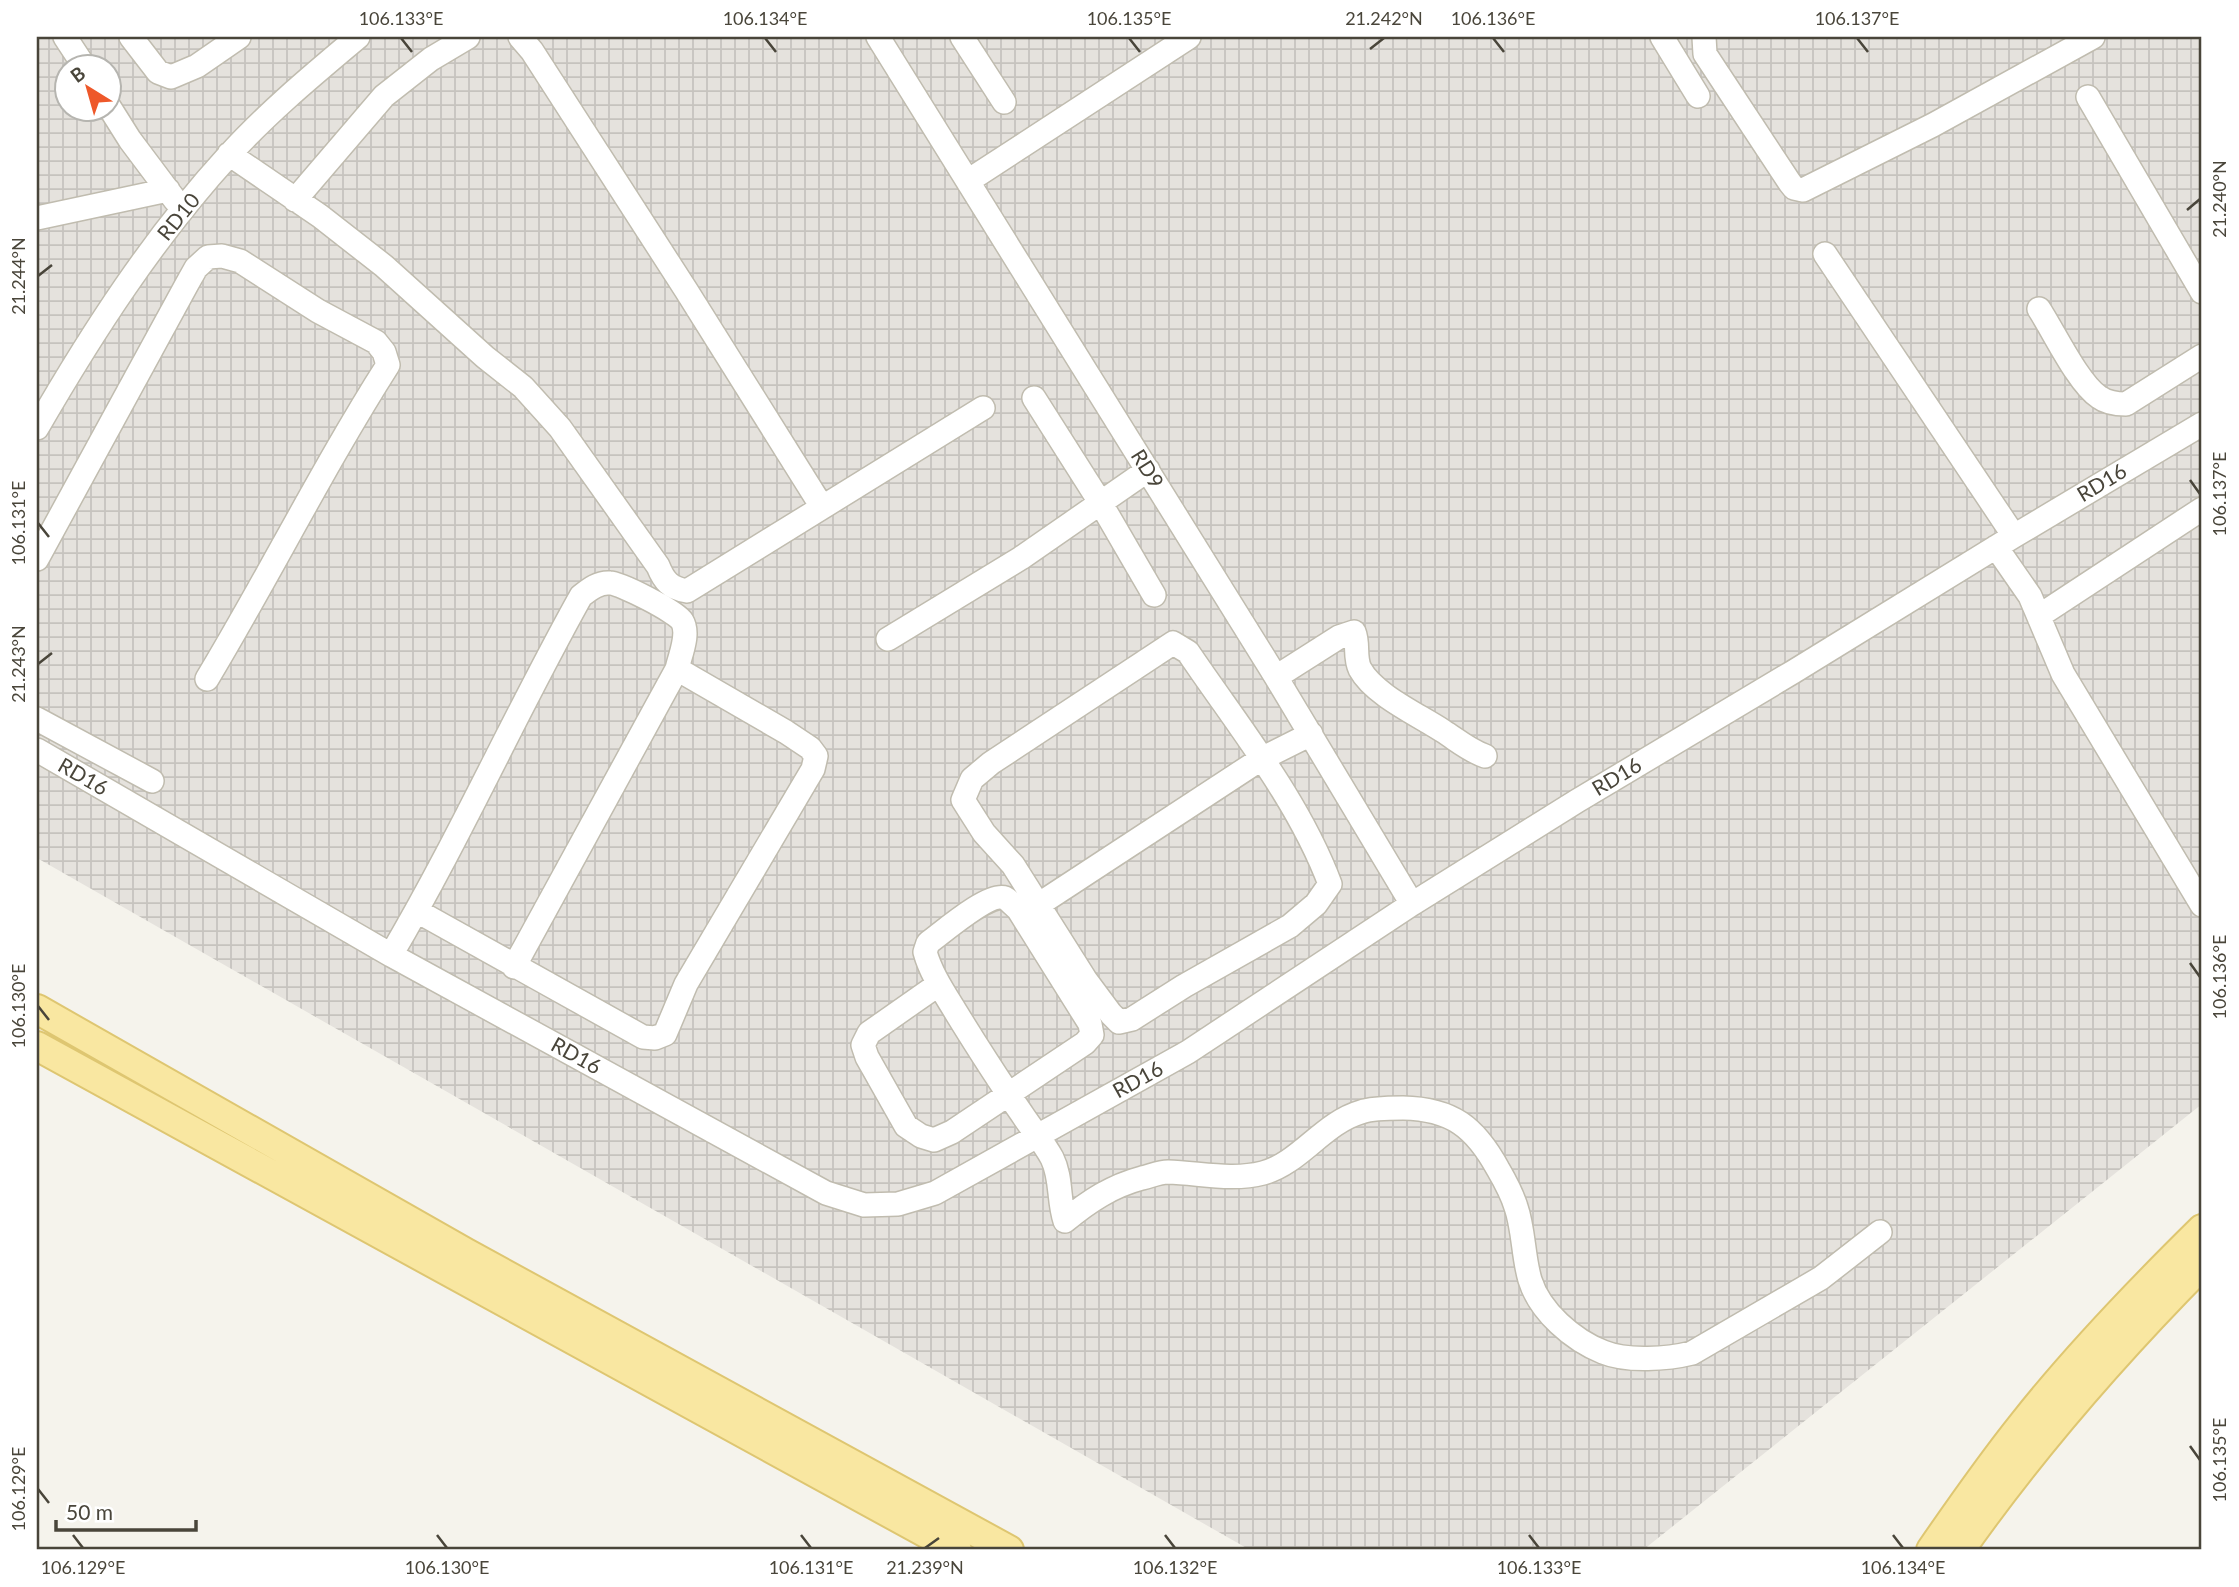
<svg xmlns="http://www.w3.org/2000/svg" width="2239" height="1587" font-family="Lato,sans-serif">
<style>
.industrial{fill:url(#industrial-grid);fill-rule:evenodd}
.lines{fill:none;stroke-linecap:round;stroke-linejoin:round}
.minor-casing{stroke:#c0bcaf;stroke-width:26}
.major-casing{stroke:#dec671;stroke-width:32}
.minor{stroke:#fff;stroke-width:23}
.major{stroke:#f9e7a1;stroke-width:28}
.ticks{fill:none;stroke:#49453a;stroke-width:2.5}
.labels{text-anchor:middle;stroke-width:5;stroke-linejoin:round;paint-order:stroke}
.street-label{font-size:21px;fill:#49453a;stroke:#fff}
.neatline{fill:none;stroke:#49453a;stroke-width:2.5}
.ticks-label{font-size:18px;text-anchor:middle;fill:#49453a}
</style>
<defs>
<pattern id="industrial-grid" width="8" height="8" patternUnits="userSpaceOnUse" patternTransform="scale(1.75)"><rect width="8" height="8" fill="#e5e2dd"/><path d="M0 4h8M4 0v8" fill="none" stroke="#c6c3be"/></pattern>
</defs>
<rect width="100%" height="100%" fill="#f5f3ec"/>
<path class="industrial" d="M 37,37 L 2202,37 L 2202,1104 L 1643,1550 L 1250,1550 L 37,858 ZM 66,66 L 108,66 L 108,108 L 66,108 Z"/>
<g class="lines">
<g class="minor-casing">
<path id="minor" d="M 65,37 L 84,66
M 131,37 L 158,72 L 171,77 L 197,66 L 239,37
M 520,37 L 532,51 L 686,290 L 822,507
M 878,37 L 1276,677 L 1412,904
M 962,37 L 1004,102
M 1662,37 L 1698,96
M 1704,37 L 1705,54 L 1790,183 L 1794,188 L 1803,190 L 1933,125 L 2093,37
M 2088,97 L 2202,292
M 108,105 L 130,140 L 175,200
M 229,154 L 320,216 L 384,266 L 485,357 L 523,387 L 560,428 L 658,566 C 664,581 670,588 687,591 L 983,408
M 968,181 L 1189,37
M 295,200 L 384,96 L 431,59 L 468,37
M 37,218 L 168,190
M 1825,254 L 2014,536
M 2039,309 C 2054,332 2078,383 2099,397 C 2107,403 2117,404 2126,404 L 2202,356
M 1034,398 L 1100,502 L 1154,595
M 37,428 C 93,331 154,237 229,155 C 268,112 314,74 358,37
M 1996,547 L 2030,596 L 2063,674 L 2202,905
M 37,559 L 187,284 L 196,268 L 208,257 L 222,256 L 240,261 L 318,311 L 376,342 L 384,352 L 388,365 C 323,467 269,576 207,679
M 2039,616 L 2202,509
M 888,639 L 1021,558 L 1148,470
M 1173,643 L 1188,652 C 1238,726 1298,799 1330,884 L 1316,904 L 1290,926 L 1184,986 L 1132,1019 L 1119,1022 L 1111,1014 L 1085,979 L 1013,865 L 984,833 L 963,800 L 972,779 L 991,763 Z
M 1276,677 L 1339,637 L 1354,632 C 1359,644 1354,657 1360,669 C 1374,695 1419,715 1443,731 C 1457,740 1470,751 1485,756
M 37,719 L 152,781
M 37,750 L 391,955 L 826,1193 L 864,1205 L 898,1204 L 935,1193 L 1188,1052 L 1412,904 L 1577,801 L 1793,672 L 2014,536 L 2202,424
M 1038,905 L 1261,759 L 1311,734
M 417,911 L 643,1037 L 655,1038 L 665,1034 L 686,984 L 813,769 L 816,756 L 810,748 L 786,732 L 677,669
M 391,955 C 460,838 515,714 581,596 C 590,589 599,582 610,583 C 620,583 677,612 682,621 C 690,634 680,655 677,669 L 514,967
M 939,984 L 869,1033 L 863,1045 L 867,1057 L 906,1126 L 921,1136 L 934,1140 L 952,1132 L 1085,1043 L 1092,1035 L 1090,1024 L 1018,909 C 1014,906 1009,900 1005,898 C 989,892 942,933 928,943 L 925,952 C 931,974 945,994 957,1014 C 978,1048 999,1081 1022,1114 C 1031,1128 1044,1143 1052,1158 C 1062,1178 1058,1200 1065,1221 C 1089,1201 1112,1186 1142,1178 C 1151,1176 1159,1172 1168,1172 C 1200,1173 1232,1181 1263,1173 C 1300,1163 1323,1123 1361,1112 C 1372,1108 1390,1108 1403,1108 C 1452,1109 1475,1127 1498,1169 C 1505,1181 1512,1194 1516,1207 C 1524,1230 1523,1257 1530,1280 C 1540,1312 1573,1340 1603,1352 C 1627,1362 1668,1359 1692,1353 L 1821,1278 L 1880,1232"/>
</g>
<g class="major-casing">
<path id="major" d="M 37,1009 L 466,1253 L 1009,1550
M 37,1046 L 957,1550
M 1931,1550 C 1960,1508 1990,1465 2022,1425 C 2077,1355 2139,1291 2202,1229
M 1960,1550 C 2032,1448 2114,1354 2202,1265"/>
</g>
<use href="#minor" class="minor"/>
<use href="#major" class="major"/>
</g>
<path class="ticks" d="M 401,38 L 412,52M 765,38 L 776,52M 1129,38 L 1140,52M 1493,38 L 1504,52M 1857,38 L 1868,52M 1370,49 L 1384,38M 2187,210 L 2200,199M 38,276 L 52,265M 2190,480 L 2200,494M 38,523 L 49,537M 38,664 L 52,653M 2190,963 L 2200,977M 38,1006 L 49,1020M 2190,1446 L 2200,1460M 38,1489 L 49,1503M 73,1535 L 83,1548M 437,1535 L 447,1548M 801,1535 L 811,1548M 1165,1535 L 1175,1548M 1529,1535 L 1539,1548M 1893,1535 L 1903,1548M 925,1548 L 939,1538"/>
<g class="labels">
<g class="street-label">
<text transform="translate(179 217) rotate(-51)" y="7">RD10</text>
<text transform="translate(1147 469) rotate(58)" y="7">RD9</text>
<text transform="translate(2102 483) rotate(-31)" y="7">RD16</text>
<text transform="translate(83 777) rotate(30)" y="7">RD16</text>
<text transform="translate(1617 777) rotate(-31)" y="7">RD16</text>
<text transform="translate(576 1056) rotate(29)" y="7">RD16</text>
<text transform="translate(1138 1080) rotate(-29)" y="7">RD16</text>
</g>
</g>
<rect width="2239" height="1587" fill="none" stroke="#ffffff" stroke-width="77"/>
<g transform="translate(88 88) rotate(323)"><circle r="33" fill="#ffffff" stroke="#b6b5b0" stroke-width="2"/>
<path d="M0-5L12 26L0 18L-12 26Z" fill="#ee582a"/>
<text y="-10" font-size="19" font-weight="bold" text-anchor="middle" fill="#49453a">B</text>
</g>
<path d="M56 1520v10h140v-10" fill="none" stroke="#49453a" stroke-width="3.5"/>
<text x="66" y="1520" font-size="21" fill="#49453a" stroke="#ffffff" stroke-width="5" paint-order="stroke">50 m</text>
<rect x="38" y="38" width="2162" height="1510" class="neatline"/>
<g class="ticks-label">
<text x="401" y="25">106.133°E</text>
<text x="765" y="25">106.134°E</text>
<text x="1129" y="25">106.135°E</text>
<text x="1384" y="25">21.242°N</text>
<text x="1493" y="25">106.136°E</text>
<text x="1857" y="25">106.137°E</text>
<text transform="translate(2220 199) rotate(-90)" y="6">21.240°N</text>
<text transform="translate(19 276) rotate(-90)" y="6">21.244°N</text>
<text transform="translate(2220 494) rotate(-90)" y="6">106.137°E</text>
<text transform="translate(19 523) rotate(-90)" y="6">106.131°E</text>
<text transform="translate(19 664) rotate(-90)" y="6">21.243°N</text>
<text transform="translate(2220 977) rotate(-90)" y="6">106.136°E</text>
<text transform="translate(19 1006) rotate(-90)" y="6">106.130°E</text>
<text transform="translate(2220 1460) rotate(-90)" y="6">106.135°E</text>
<text transform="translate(19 1489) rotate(-90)" y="6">106.129°E</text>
<text x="83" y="1574">106.129°E</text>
<text x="447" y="1574">106.130°E</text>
<text x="811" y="1574">106.131°E</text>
<text x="925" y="1574">21.239°N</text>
<text x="1175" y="1574">106.132°E</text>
<text x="1539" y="1574">106.133°E</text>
<text x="1903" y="1574">106.134°E</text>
</g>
</svg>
